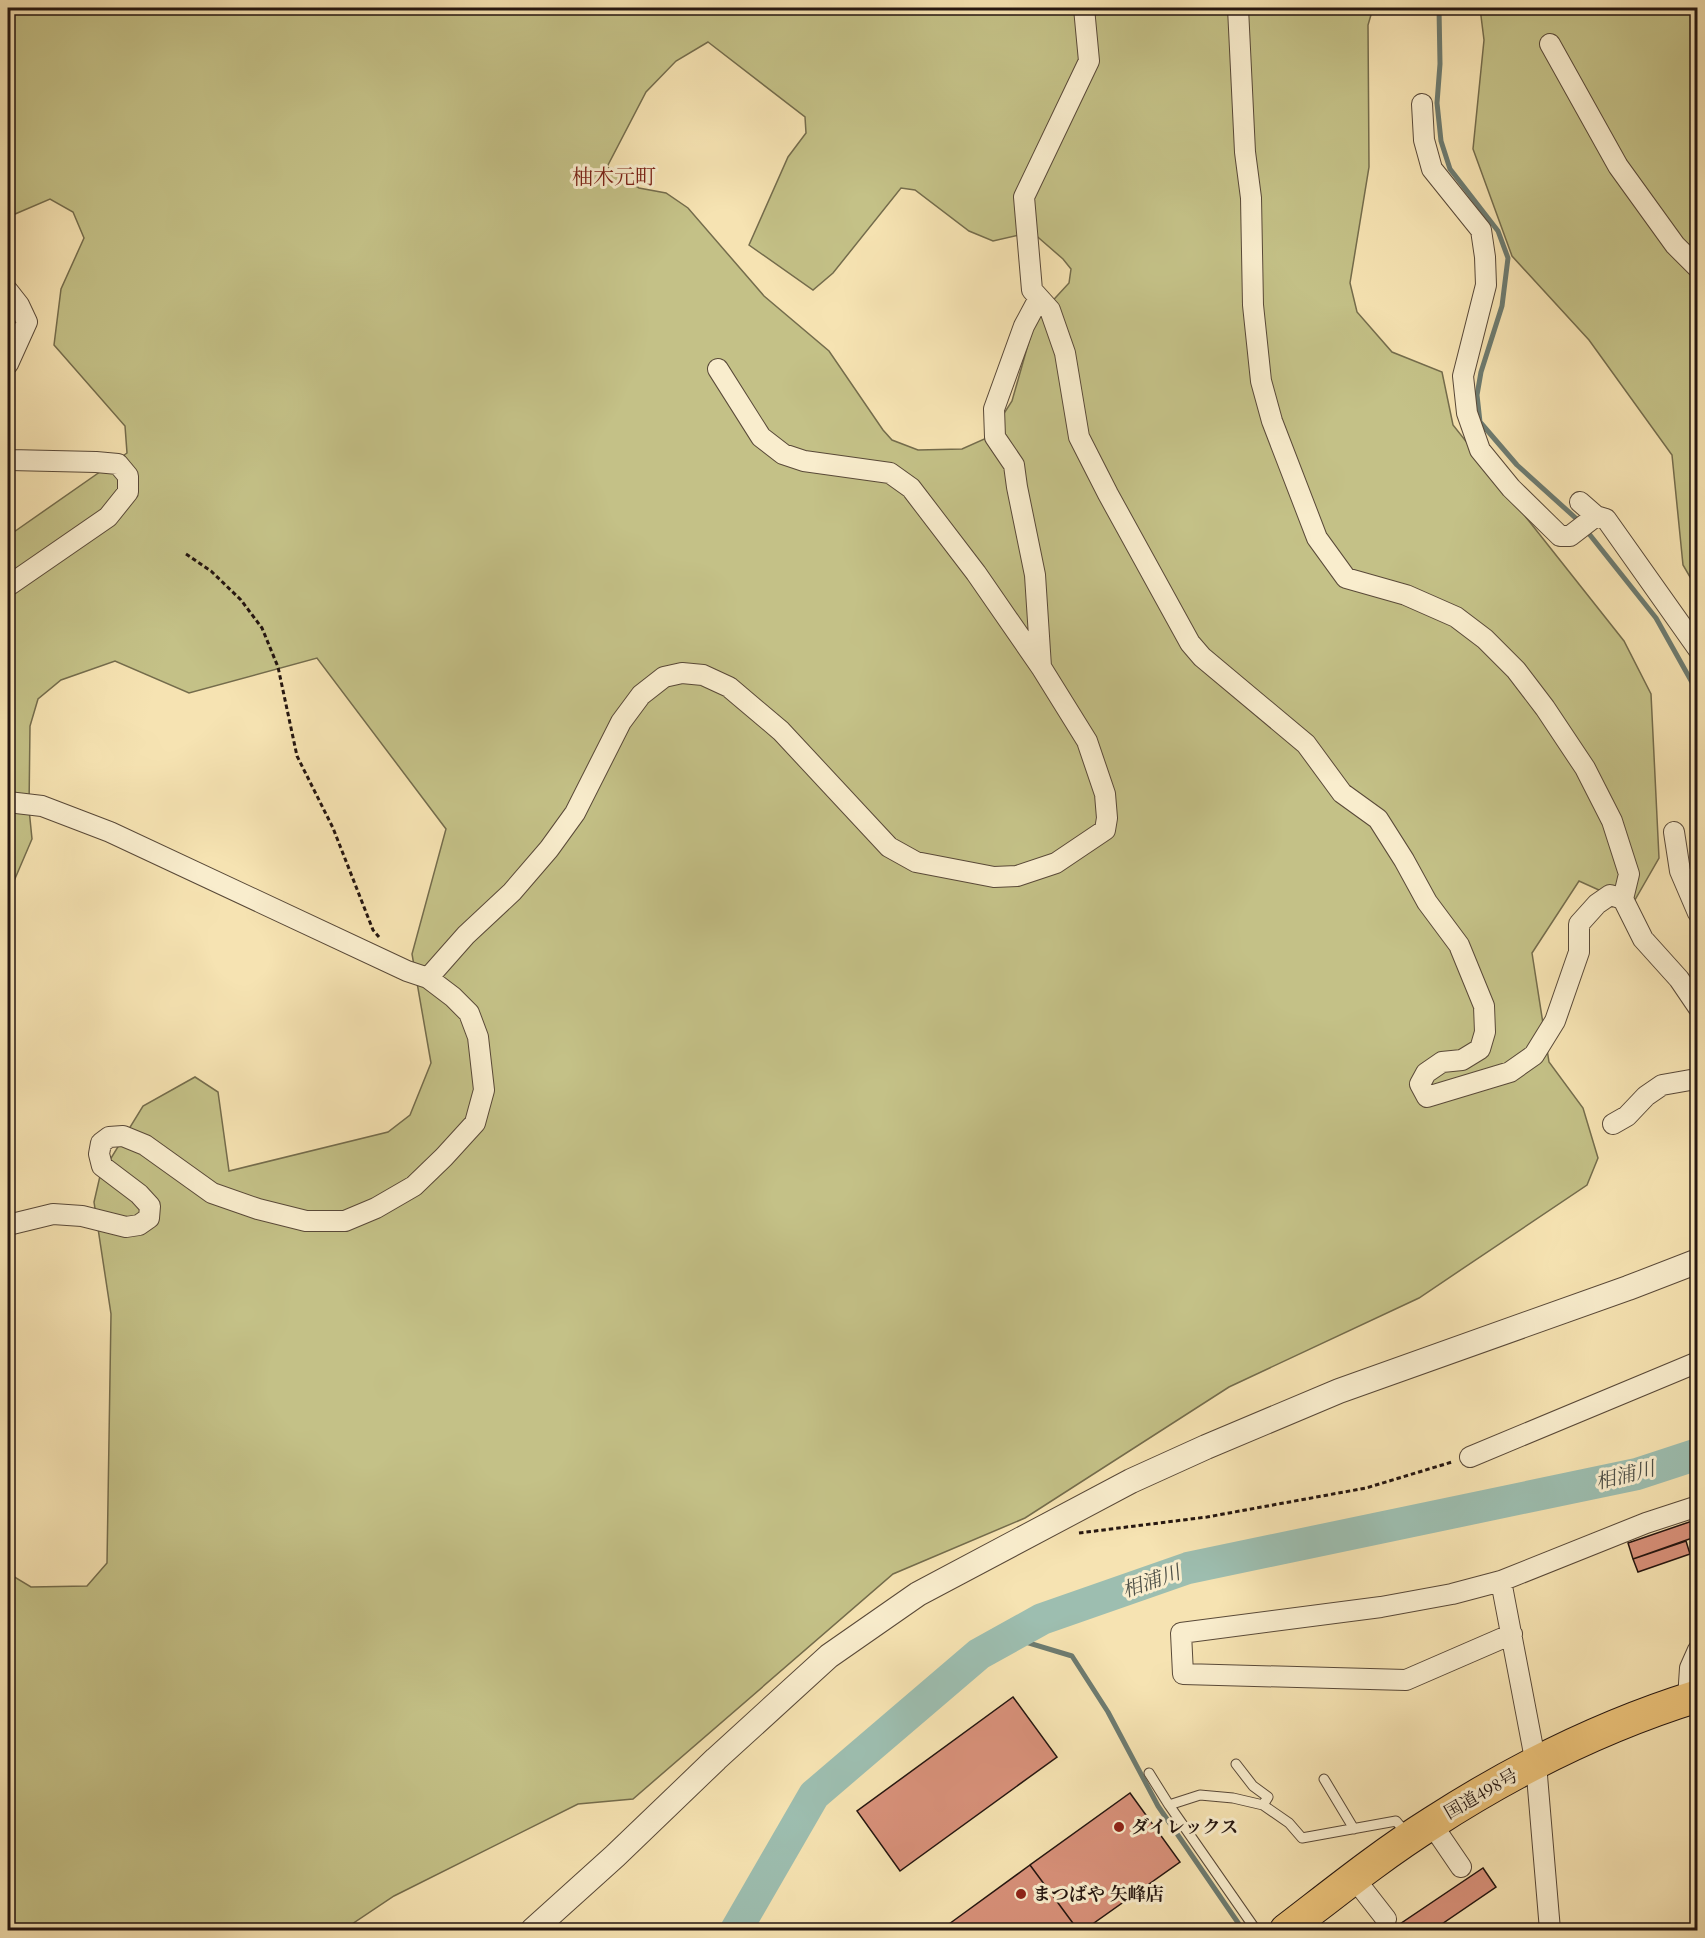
<svg xmlns="http://www.w3.org/2000/svg" width="1705" height="1938" font-family="Cardo,'Noto Serif JP',serif">
<style>
.green{fill:#c4c187;stroke:#746c4c;stroke-width:1.5;fill-rule:evenodd}
.lines{fill:none;stroke-linecap:round;stroke-linejoin:round}
.stream{stroke:#6d7b70;stroke-width:5}
.river{stroke:#9dbeb0;stroke-width:32}
.building{fill:#d8917a;stroke:#251610;stroke-width:1.5}
.service-casing{stroke:#594938;stroke-width:11}
.minor-casing{stroke:#594938;stroke-width:22}
.tertiary-casing{stroke:#594938;stroke-width:26}
.trunk-casing{stroke:#251610;stroke-width:34}
.path{stroke:#251610;stroke-width:3;stroke-dasharray:4.5 3;stroke-linecap:butt}
.service{stroke:#f9edcd;stroke-width:9}
.minor{stroke:#f9edcd;stroke-width:20}
.tertiary{stroke:#f9edcd;stroke-width:24}
.trunk{stroke:#ebc279;stroke-width:32}
.poi-dot{fill:#8f2418;stroke:#f9edcd;stroke-width:2}
.labels{text-anchor:middle;stroke-width:6;stroke-linejoin:round;paint-order:stroke}
.street-label{font-size:18px;fill:#251610;stroke:#f9edcd}
.poi-label{font-size:18px;font-weight:bold;fill:#251610;stroke:#f9edcd;text-anchor:start}
.water-label{font-size:20px;font-style:italic;fill:#4f5148;stroke:#f9edcd}
.quarter-label{font-size:21px;fill:#7a1f14;stroke:#f9edcd}
</style>
<rect width="100%" height="100%" fill="#f6e3b2"/>
<filter id="stains"><feTurbulence type="fractalNoise" baseFrequency=".00333" numOctaves="4"/><feColorMatrix values="0 0 0 0 .2 0 0 0 0 .09 0 0 0 0 .02 0 0 0 .5 -.17"/></filter>
<radialGradient id="worn" r=".72"><stop offset=".6" stop-color="#630" stop-opacity="0"/><stop offset="1" stop-color="#630" stop-opacity=".3"/></radialGradient>
<path class="green" d="M 8,8 L 1373,8 L 1368,25 L 1369,167 L 1350,283 L 1357,312 L 1392,352 L 1442,372 L 1453,425 L 1624,641 L 1651,694 L 1659,858 L 1632,905 L 1579,881 L 1532,953 L 1549,1062 L 1583,1108 L 1598,1158 L 1587,1185 L 1419,1298 L 1229,1387 L 1025,1518 L 893,1574 L 633,1799 L 578,1804 L 394,1896 L 343,1930 L 8,1930 L 8,1573 L 31,1587 L 87,1586 L 107,1563 L 111,1314 L 94,1202 L 100,1176 L 143,1106 L 195,1077 L 218,1092 L 229,1171 L 388,1132 L 410,1115 L 431,1063 L 412,954 L 446,829 L 317,658 L 189,693 L 115,661 L 61,680 L 38,699 L 30,726 L 29,809 L 32,839 L 8,895 L 8,533 L 11,534 L 127,453 L 125,426 L 54,345 L 61,289 L 84,238 L 73,212 L 50,199 L 8,217 ZM 708,42 L 805,117 L 806,133 L 788,157 L 749,245 L 813,290 L 833,273 L 901,188 L 915,190 L 969,231 L 993,241 L 1032,232 L 1063,259 L 1071,269 L 1069,283 L 1035,320 L 1012,401 L 989,437 L 962,449 L 918,450 L 892,440 L 883,430 L 829,351 L 764,296 L 688,208 L 666,193 L 639,188 L 607,167 L 646,92 L 676,61 Z
M 1480,8 L 1697,8 L 1697,589 L 1683,565 L 1672,455 L 1589,340 L 1512,256 L 1473,149 L 1484,40 Z"/>
<g class="lines">
<path class="stream" d="M 1439,8 L 1440,64 L 1437,103 L 1441,141 L 1450,169 L 1498,231 L 1508,258 L 1502,306 L 1481,372 L 1477,395 L 1480,422 L 1517,465 L 1580,522
M 1586,530 L 1656,618 L 1698,693
M 1009,1637 L 1072,1656 L 1108,1712 L 1158,1806 L 1243,1930"/>
<path class="river" d="M 736,1930 L 814,1795 L 979,1654 L 1042,1619 L 1188,1568 L 1637,1474 L 1698,1454"/>
</g>
<path class="building" d="M 1698,1519 L 1698,1536 L 1633,1559 L 1628,1543 Z
M 1686,1541 L 1690,1554 L 1638,1572 L 1633,1559 Z
M 1013,1697 L 1057,1757 L 900,1871 L 857,1811 Z
M 1130,1793 L 1180,1862 L 1084,1930 L 1078,1930 L 1030,1865 Z
M 1030,1865 L 1078,1930 L 955,1930 L 949,1924 Z
M 1483,1868 L 1496,1887 L 1433,1930 L 1391,1930 Z"/>
<g class="lines">
<g class="service-casing">
<path id="service" d="M 1236,1764 L 1253,1786 L 1268,1797 L 1263,1805
M 1149,1773 L 1169,1805 L 1200,1795 L 1233,1798 L 1263,1805 L 1289,1823 L 1302,1838 L 1396,1821 L 1407,1834
M 1324,1779 L 1354,1829
M 1169,1805 L 1256,1930"/>
</g>
<g class="minor-casing">
<path id="minor" d="M 1084,8 L 1089,61 L 1024,197 L 1032,290 L 1050,310 L 1065,353 L 1079,437 L 1108,494 L 1190,643 L 1202,657 L 1306,744 L 1342,793 L 1378,819 L 1404,860 L 1427,902 L 1459,945 L 1484,1006 L 1485,1032 L 1480,1049 L 1462,1060 L 1442,1062 L 1426,1073 L 1420,1084 L 1427,1097 L 1510,1072 L 1534,1055 L 1555,1021 L 1579,952 L 1579,924 L 1597,904 L 1610,895 L 1623,899
M 1238,8 L 1245,152 L 1251,198 L 1253,305 L 1261,381 L 1272,421 L 1317,538 L 1346,578 L 1406,595 L 1456,617 L 1485,639 L 1516,670 L 1545,708 L 1585,768 L 1612,821 L 1629,874 L 1623,899 L 1643,939 L 1679,979 L 1698,1007
M 1550,44 L 1618,166 L 1675,245 L 1698,268
M 1422,104 L 1424,140 L 1432,169 L 1481,230 L 1485,257 L 1486,285 L 1463,376 L 1467,413 L 1480,450 L 1511,488 L 1560,536 L 1570,536 L 1596,516
M 8,291 L 19,305 L 27,322 L 8,364
M 1039,298 L 1024,326 L 994,409 L 995,437 L 1014,465 L 1017,487 L 1035,575 L 1041,667
M 8,459 L 10,460 L 96,462 L 118,464 L 128,476 L 128,492 L 108,517 L 8,586
M 1580,502 L 1596,516 L 1606,519 L 1698,649
M 8,802 L 42,806 L 110,832 L 407,971 L 428,978 L 453,997 L 469,1013 L 478,1037 L 484,1090 L 475,1123 L 444,1157 L 414,1186 L 376,1208 L 345,1221 L 306,1221 L 258,1209 L 212,1193 L 145,1145 L 123,1136 L 109,1137 L 101,1143 L 99,1154 L 102,1166 L 139,1194 L 150,1206 L 149,1218 L 139,1225 L 126,1227 L 82,1216 L 53,1214 L 8,1225
M 1674,832 L 1680,871 L 1698,913
M 428,978 L 466,935 L 512,892 L 549,849 L 575,813 L 621,722 L 641,695 L 664,677 L 682,673 L 703,675 L 729,687 L 781,731 L 889,847 L 916,862 L 994,877 L 1017,876 L 1056,863 L 1105,830 L 1107,818 L 1105,794 L 1087,741 L 1041,667 L 976,573 L 911,488 L 890,473 L 804,461 L 783,454 L 761,437 L 718,369
M 1613,1124 L 1627,1116 L 1646,1096 L 1662,1085 L 1696,1079
M 1470,1457 L 1698,1362
M 1501,1581 L 1536,1764 L 1550,1930
M 1512,1634 L 1406,1680 L 1183,1674 L 1181,1633 L 1381,1607 L 1452,1594 L 1501,1581 L 1646,1523 L 1698,1506
M 1688,1699 L 1690,1668 L 1698,1650
M 1431,1823 L 1461,1867
M 1354,1878 L 1386,1919"/>
</g>
<g class="tertiary-casing">
<path id="tertiary" d="M 533,1930 L 615,1856 L 716,1759 L 829,1656 L 918,1594 L 1131,1481 L 1206,1447 L 1339,1391 L 1628,1288 L 1698,1261"/>
</g>
<g class="trunk-casing">
<path id="trunk" d="M 1286,1930 C 1333,1894 1381,1855 1432,1823 C 1514,1770 1604,1725 1698,1696"/>
</g>
<path class="path" d="M 186,554 L 211,571 L 241,600 L 262,628 L 278,667 L 297,756 L 333,828 L 373,930 L 379,937
M 1079,1533 L 1207,1517 L 1366,1488 L 1452,1462"/>
<use href="#service" class="service"/>
<use href="#minor" class="minor"/>
<use href="#tertiary" class="tertiary"/>
<use href="#trunk" class="trunk"/>
</g>
<g class="poi-dot">
<circle cx="1119" cy="1827" r="6"/>
<circle cx="1021" cy="1894" r="6"/>
</g>
<g class="labels">
<g class="street-label">
<text transform="translate(1481 1794) rotate(-30)" y="6">国道498号</text>
</g>
<g class="poi-label">
<text x="1131" y="1833">ダイレックス</text>
<text x="1033" y="1900">まつばや 矢峰店</text>
</g>
<g class="water-label">
<text transform="translate(1625 1475) rotate(-14)" y="7">相浦川</text>
<text transform="translate(1151 1581) rotate(-19)" y="7">相浦川</text>
</g>
<g class="quarter-label">
<text x="614" y="184">柚木元町</text>
</g>
</g>
<rect width="1705" height="1938" fill="none" stroke="#f6e3b2" stroke-width="30"/>
<rect x="9" y="9" width="1687" height="1920" fill="none" stroke="#251610" stroke-width="3"/>
<rect x="15" y="15" width="1675" height="1908" fill="none" stroke="#251610" stroke-width="1.5"/>
<rect width="100%" height="100%" filter="url(#stains)"/>
<rect width="100%" height="100%" fill="url(#worn)"/>
</svg>
